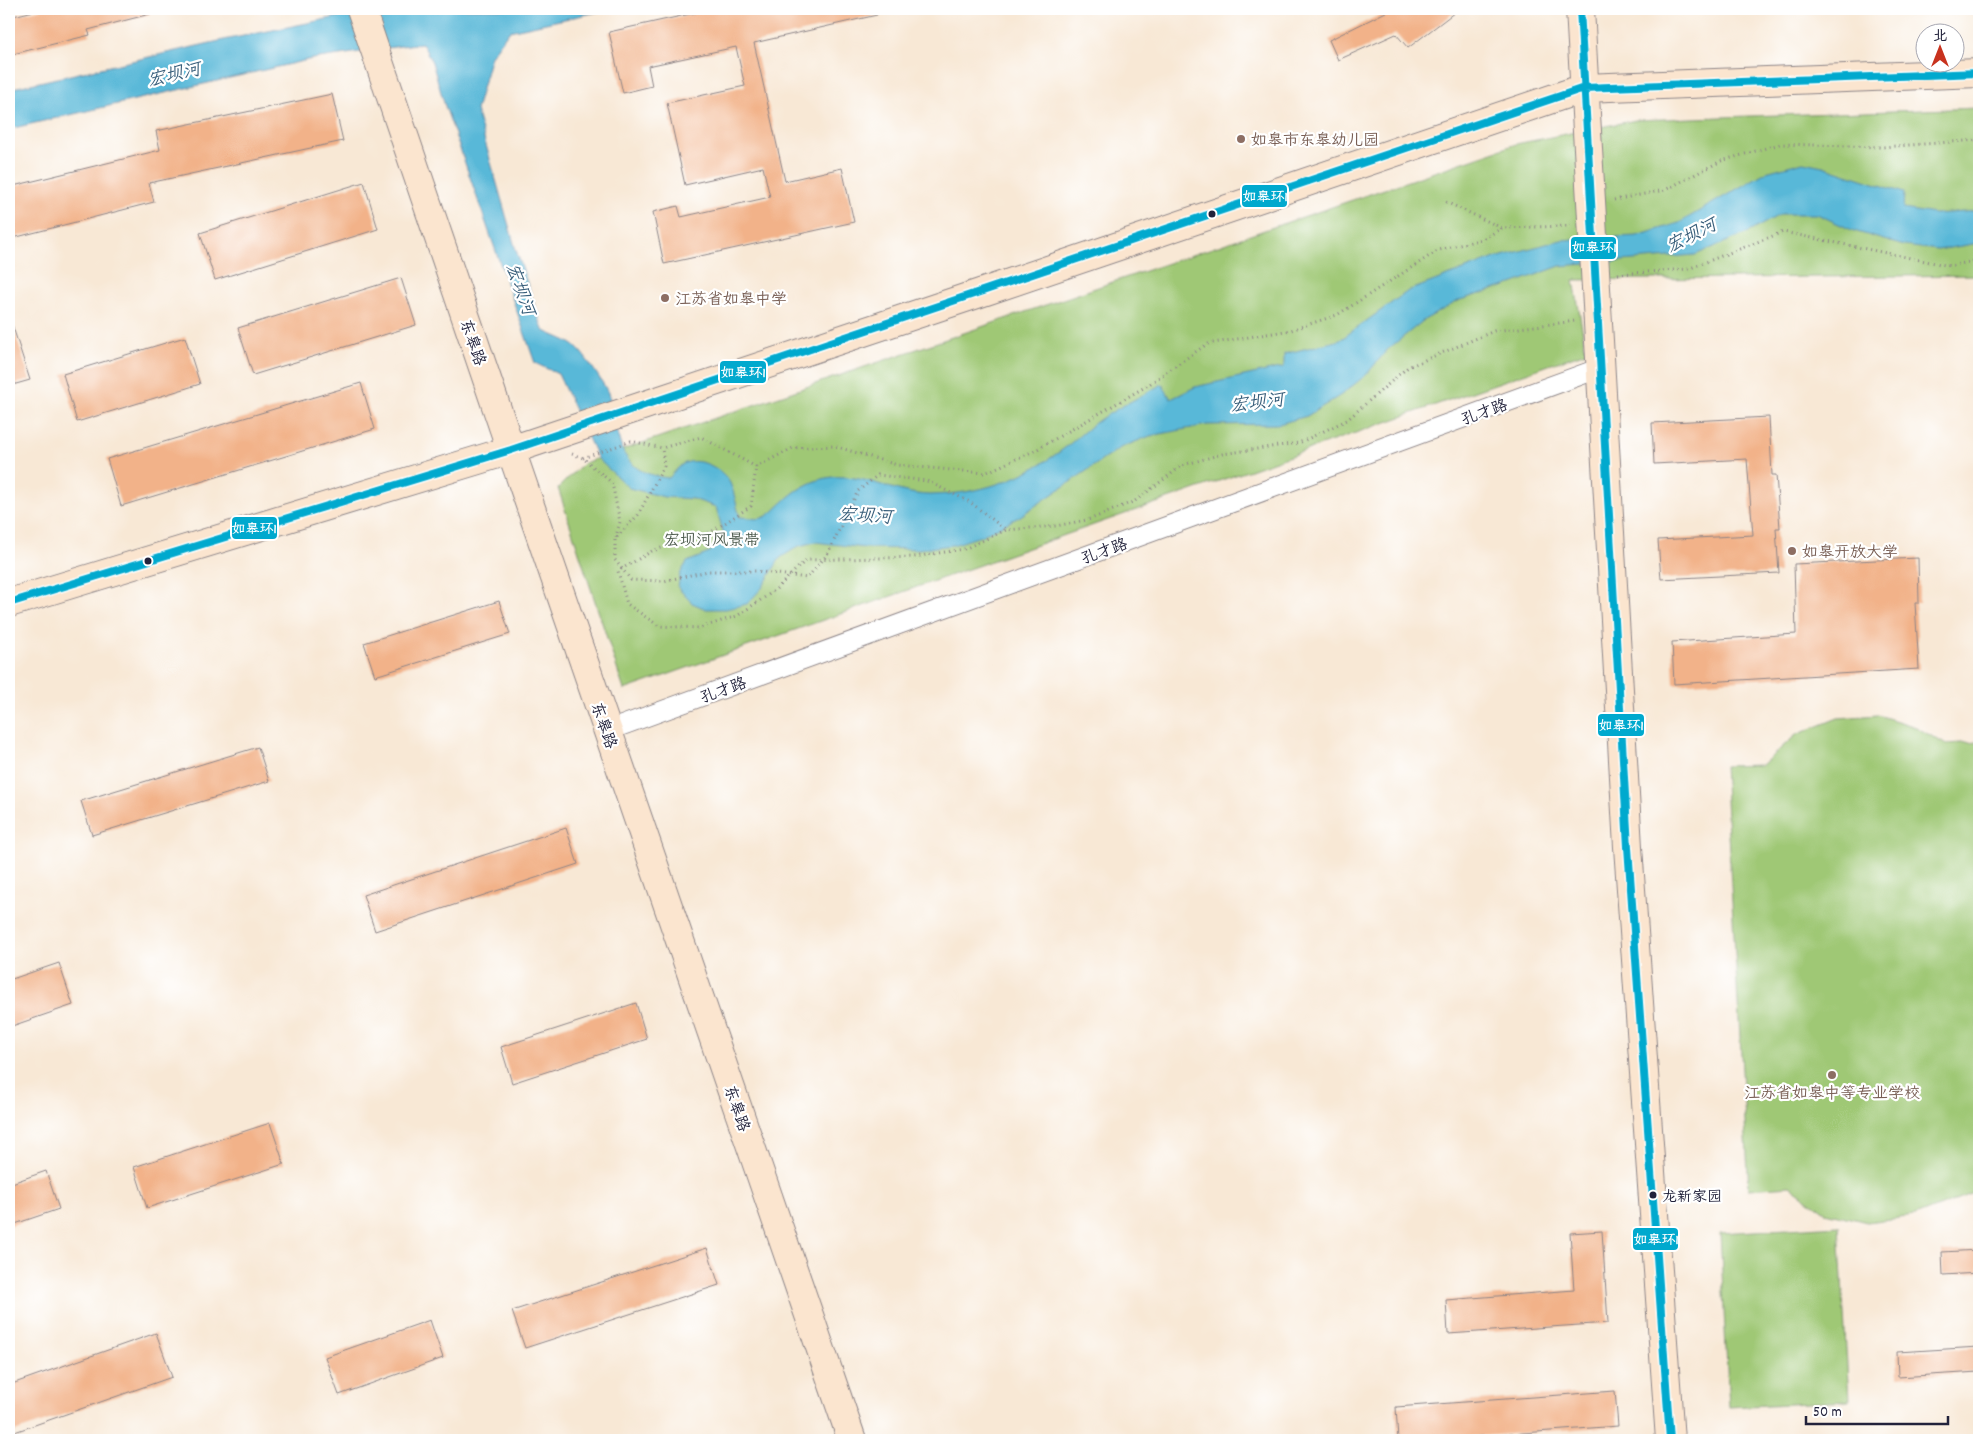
<svg xmlns="http://www.w3.org/2000/svg" width="1988" height="1449" font-family="Dekko,'LXGW WenKai TC',sans-serif">
<style>
.green{fill:#9fc874;stroke:#607558}
.water{fill:#59b8d8;stroke:#3e6d8a}
.building{fill:#f2b289}
.lines{fill:none;stroke-linecap:round;stroke-linejoin:round}
.street-casing{stroke:#8d8588;stroke-width:21}
.secondary-casing{stroke:#8d8588;stroke-width:30}
.path{stroke:#8d8588;stroke-width:3;stroke-dasharray:1 4;stroke-linecap:butt}
.street{stroke:#fff;stroke-width:19}
.secondary{stroke:#fbe5cf;stroke-width:28}
.path-bridge{stroke:#8d8588;stroke-width:3;stroke-dasharray:1 4;stroke-linecap:butt}
.bus-1-casing{stroke:#fff;stroke-width:11}
.bus-1{stroke:#00a9ce;stroke-width:8}
.education-dot{fill:#8d6e63;stroke:#fff;stroke-width:2}
.bus-dot{fill:#22223b;stroke:#fff;stroke-width:2}
.labels{text-anchor:middle;stroke-width:4.5;stroke-linejoin:round;paint-order:stroke}
.bus-label{font-size:15px;fill:#22223b;stroke:#fff;text-anchor:start}
.education-label{font-size:16px;fill:#785e54;stroke:#fff;text-anchor:start}
.street-label{font-size:16px;fill:#22223b;stroke:#fff}
.park-label{font-size:16px;fill:#4e5c4f;stroke:#fff}
.water-label{font-size:18px;font-style:italic;fill:#385e7a;stroke:#fff}
.line-badge{stroke:#fff;stroke-width:2}
.badge-label{font-size:14px;text-anchor:middle;font-weight:bold;fill:#fff}
</style>
<rect width="100%" height="100%" fill="#fff"/>
<filter id="ink" filterUnits="userSpaceOnUse"><feTurbulence type="fractalNoise" baseFrequency=".02" numOctaves="2"/><feDisplacementMap in="SourceGraphic" scale="10" xChannelSelector="R" yChannelSelector="G"/><feConvolveMatrix kernelMatrix="1 2 1 2 8 2 1 2 1" color-interpolation-filters="sRGB"/></filter>
<filter id="wash" filterUnits="userSpaceOnUse"><feTurbulence type="fractalNoise" baseFrequency=".0096" numOctaves="4" result="noise"/><feDisplacementMap in="SourceGraphic" scale="20" xChannelSelector="R" yChannelSelector="G"/><feGaussianBlur stdDeviation="1.12" result="paint"/><feColorMatrix in="noise" values="0 0 0 0 0 0 0 0 0 0 0 0 0 0 0 0 0 1.4 0 .05"/><feComposite in="paint" operator="in"/></filter>
<g filter="url(#wash)">
<rect width="100%" height="100%" fill="#f8e8d5"/>
<path class="green" d="M 1979,108 L 1979,275 L 1574,280 L 1586,352 L 624,690 L 558,488 L 584,463 L 1516,144 L 1636,120 Z
M 1878,715 L 1916,727 L 1945,744 L 1979,742 L 1979,1191 L 1915,1216 L 1867,1222 L 1825,1212 L 1790,1186 L 1749,1189 L 1724,766 L 1762,765 L 1796,735 L 1838,718 Z
M 1839,1226 L 1849,1401 L 1729,1407 L 1720,1233 Z"/>
<path class="water" d="M 376,9 L 611,9 L 509,31 L 491,56 L 476,110 L 515,247 L 543,330 C 553,336 569,340 577,348 C 584,354 605,385 608,393 C 622,434 611,472 669,478 C 673,474 678,467 683,464 C 699,456 722,468 730,483 C 735,493 736,506 740,517 C 746,517 756,520 762,518 C 771,515 776,508 783,502 C 794,491 810,481 826,478 C 862,471 894,495 930,495 C 979,494 1017,481 1058,453 C 1073,443 1086,428 1102,418 C 1121,406 1142,396 1162,384 L 1171,399 L 1195,387 L 1284,367 L 1284,354 L 1340,340 L 1408,291 L 1495,258 L 1561,240 L 1637,236 L 1679,223 L 1766,172 L 1803,162 L 1823,166 L 1904,193 L 1903,209 L 1934,214 L 1979,211 L 1979,243 L 1938,250 L 1904,246 L 1854,231 L 1817,214 L 1781,214 L 1745,234 L 1695,255 L 1560,266 L 1506,286 L 1460,300 L 1424,320 L 1387,350 L 1366,375 L 1341,395 L 1307,416 L 1279,424 L 1207,425 L 1150,436 L 1120,448 L 1019,517 L 981,536 L 953,545 L 919,549 L 865,548 L 815,542 L 799,546 L 780,558 L 762,588 L 747,604 L 726,609 L 706,609 L 692,603 L 678,588 L 680,574 L 687,562 L 709,553 L 724,535 L 716,507 L 693,499 L 664,497 L 629,488 L 598,459 L 558,374 L 535,363 L 445,106 L 432,62 L 422,43 L 312,59 L 9,129 L 9,89 L 219,41 Z"/>
<g id="blocks">
<path class="building" d="M 42,9 L 149,9 L 150,14 L 88,30 L 90,35 L 9,55 L 9,17 Z
M 713,9 L 876,9 L 877,15 L 754,43 L 785,181 L 842,168 L 854,222 L 664,264 L 653,212 L 678,206 L 681,217 L 770,197 L 763,167 L 685,185 L 667,103 L 745,86 L 736,47 L 648,66 L 652,86 L 623,93 L 609,32 Z
M 1392,9 L 1459,9 L 1408,48 L 1396,34 L 1338,60 L 1329,40 Z
M 332,94 L 343,141 L 149,183 L 154,202 L 9,239 L 9,187 L 160,150 L 156,131 Z
M 364,182 L 378,229 L 215,280 L 200,233 Z
M 401,278 L 416,325 L 253,375 L 238,328 Z
M 9,324 L 12,324 L 30,380 L 9,386 Z
M 185,337 L 200,384 L 77,422 L 63,374 Z
M 361,383 L 375,429 L 121,506 L 107,459 Z
M 1769,417 L 1772,475 L 1776,475 L 1780,528 L 1776,528 L 1779,573 L 1661,579 L 1658,540 L 1753,535 L 1747,459 L 1654,464 L 1652,423 Z
M 1918,558 L 1919,603 L 1915,603 L 1919,669 L 1674,684 L 1672,642 L 1796,634 L 1794,564 Z
M 499,601 L 510,634 L 375,676 L 364,643 Z
M 258,747 L 269,781 L 92,835 L 81,801 Z
M 566,828 L 578,864 L 375,931 L 363,895 Z
M 59,963 L 73,1005 L 9,1027 L 9,980 Z
M 636,1003 L 647,1039 L 512,1083 L 501,1047 Z
M 270,1123 L 284,1164 L 147,1208 L 134,1167 Z
M 46,1171 L 59,1209 L 9,1226 L 9,1184 Z
M 1602,1231 L 1608,1323 L 1448,1334 L 1446,1300 L 1574,1290 L 1570,1233 Z
M 707,1248 L 719,1285 L 525,1348 L 512,1311 Z
M 1979,1250 L 1979,1273 L 1943,1275 L 1942,1252 Z
M 430,1320 L 443,1358 L 339,1395 L 325,1357 Z
M 156,1333 L 172,1377 L 9,1434 L 9,1385 Z
M 1979,1347 L 1979,1372 L 1898,1377 L 1897,1352 Z
M 1615,1391 L 1618,1426 L 1428,1440 L 1398,1440 L 1396,1407 Z"/>
</g>
</g>
<g filter="url(#ink)">
<use href="#blocks" fill-opacity="0" stroke="#8d8588" stroke-width="1"/>
<g class="lines">
<g class="street-casing">
<path id="street" d="M 607,731 L 1600,368"/>
</g>
<g class="secondary-casing">
<path id="secondary" d="M 361,9 L 511,450 L 852,1440
M 1580,9 L 1628,847 L 1670,1440
M 9,603 L 511,450 L 986,291 L 1584,88 L 1979,73"/>
</g>
<path class="path" d="M 1614,200 L 1665,190 L 1721,161 L 1780,144 L 1882,147 L 1979,140
M 1446,202 L 1502,228 L 1567,226 L 1570,224
M 1502,228 L 1483,239 L 1439,250 L 1337,315 L 1291,330 L 1207,344 L 1145,387 L 1036,450 L 985,473 L 897,465 L 834,446 L 793,448 L 756,467 L 751,506 L 711,532 L 652,551 L 618,571 L 627,604 L 659,626 L 700,628 L 737,616 L 774,591 L 806,560 L 914,557 L 964,549 L 1006,530 L 1056,526 L 1091,519 L 1135,501 L 1183,465 L 1222,454 L 1299,443 L 1347,420 L 1408,367 L 1494,331 L 1576,321
M 1618,274 L 1688,269 L 1783,232 L 1950,266 L 1979,260
M 572,454 L 583,458 L 612,483 L 620,522 L 615,540
M 583,458 L 631,441 L 662,448 L 701,437 L 756,467
M 617,537 L 638,515 L 664,466 L 662,448"/>
<use href="#street" class="street"/>
<use href="#secondary" class="secondary"/>
<path class="path-bridge" d="M 615,540 L 615,560 L 631,580 L 664,581 L 708,571 L 756,571 L 807,578 L 827,555 L 858,491 L 878,475 L 927,481 L 970,502 L 1006,530"/>
<g class="bus-1-casing">
<path id="bus-1" d="M 1580,9 L 1628,847 L 1670,1440
M 9,603 L 511,450 L 1584,88 L 1979,73"/>
</g>
<use href="#bus-1" class="bus-1"/>
</g>
</g>
<g class="education-dot">
<circle cx="1241" cy="139" r="5"/>
<circle cx="665" cy="298" r="5"/>
<circle cx="1792" cy="551" r="5"/>
<circle cx="1832" cy="1075" r="5"/>
</g>
<g class="bus-dot">
<circle cx="1212" cy="214" r="4.5"/>
<circle cx="148" cy="561" r="4.5"/>
<circle cx="1653" cy="1195" r="4.5"/>
</g>
<g class="labels">
<g class="bus-label">
<text x="1662" y="1201">龙新家园</text>
</g>
<g class="education-label">
<text x="1251" y="145">如皋市东皋幼儿园</text>
<text x="675" y="304">江苏省如皋中学</text>
<text x="1802" y="557">如皋开放大学</text>
<text x="1832" y="1098" text-anchor="middle">江苏省如皋中等专业学校</text>
</g>
<g class="street-label">
<text transform="translate(474 342) rotate(71)" y="6">东皋路</text>
<text transform="translate(1484 411) rotate(-20)" y="6">孔才路</text>
<text transform="translate(1104 550) rotate(-20)" y="6">孔才路</text>
<text transform="translate(723 689) rotate(-20)" y="6">孔才路</text>
<text transform="translate(605 725) rotate(71)" y="6">东皋路</text>
<text transform="translate(738 1108) rotate(71)" y="6">东皋路</text>
</g>
<g class="park-label">
<text x="712" y="545">宏坝河风景带</text>
</g>
<g class="water-label">
<text transform="translate(174 74) rotate(-13)" y="6">宏坝河</text>
<text transform="translate(1691 235) rotate(-27)" y="6">宏坝河</text>
<text transform="translate(521 289) rotate(70)" y="6">宏坝河</text>
<text transform="translate(1257 402) rotate(-7)" y="6">宏坝河</text>
<text transform="translate(865 515) rotate(3)" y="6">宏坝河</text>
</g>
</g>
<g class="line-badge">
<rect x="1241" y="184" width="47" height="24" rx="5" fill="#00a9ce"/>
<rect x="1570" y="236" width="47" height="24" rx="5" fill="#00a9ce"/>
<rect x="719" y="360" width="48" height="24" rx="5" fill="#00a9ce"/>
<rect x="231" y="516" width="47" height="24" rx="5" fill="#00a9ce"/>
<rect x="1597" y="713" width="48" height="24" rx="5" fill="#00a9ce"/>
<rect x="1632" y="1227" width="47" height="24" rx="5" fill="#00a9ce"/>
</g>
<g class="badge-label">
<text x="1265" y="201">如皋环1</text>
<text x="1594" y="252">如皋环1</text>
<text x="743" y="377">如皋环1</text>
<text x="254" y="533">如皋环1</text>
<text x="1621" y="730">如皋环1</text>
<text x="1656" y="1244">如皋环1</text>
</g>
<rect width="1988" height="1449" fill="none" stroke="#fff" stroke-width="30"/>
<g transform="translate(1940 48)"><circle r="24" fill="#ffffff" stroke="#a7a7b1"/>
<path d="M0-4L9 19L0 12L-9 19Z" fill="#c8321e"/>
<text y="-8" font-size="14" font-weight="bold" text-anchor="middle" fill="#22223b">北</text>
</g>
<path d="M1806 1416v8h142v-8" fill="none" stroke="#22223b" stroke-width="2.5"/>
<text x="1813" y="1416" font-size="15" fill="#22223b" stroke="#ffffff" stroke-width="4" paint-order="stroke">50 m</text>
</svg>
